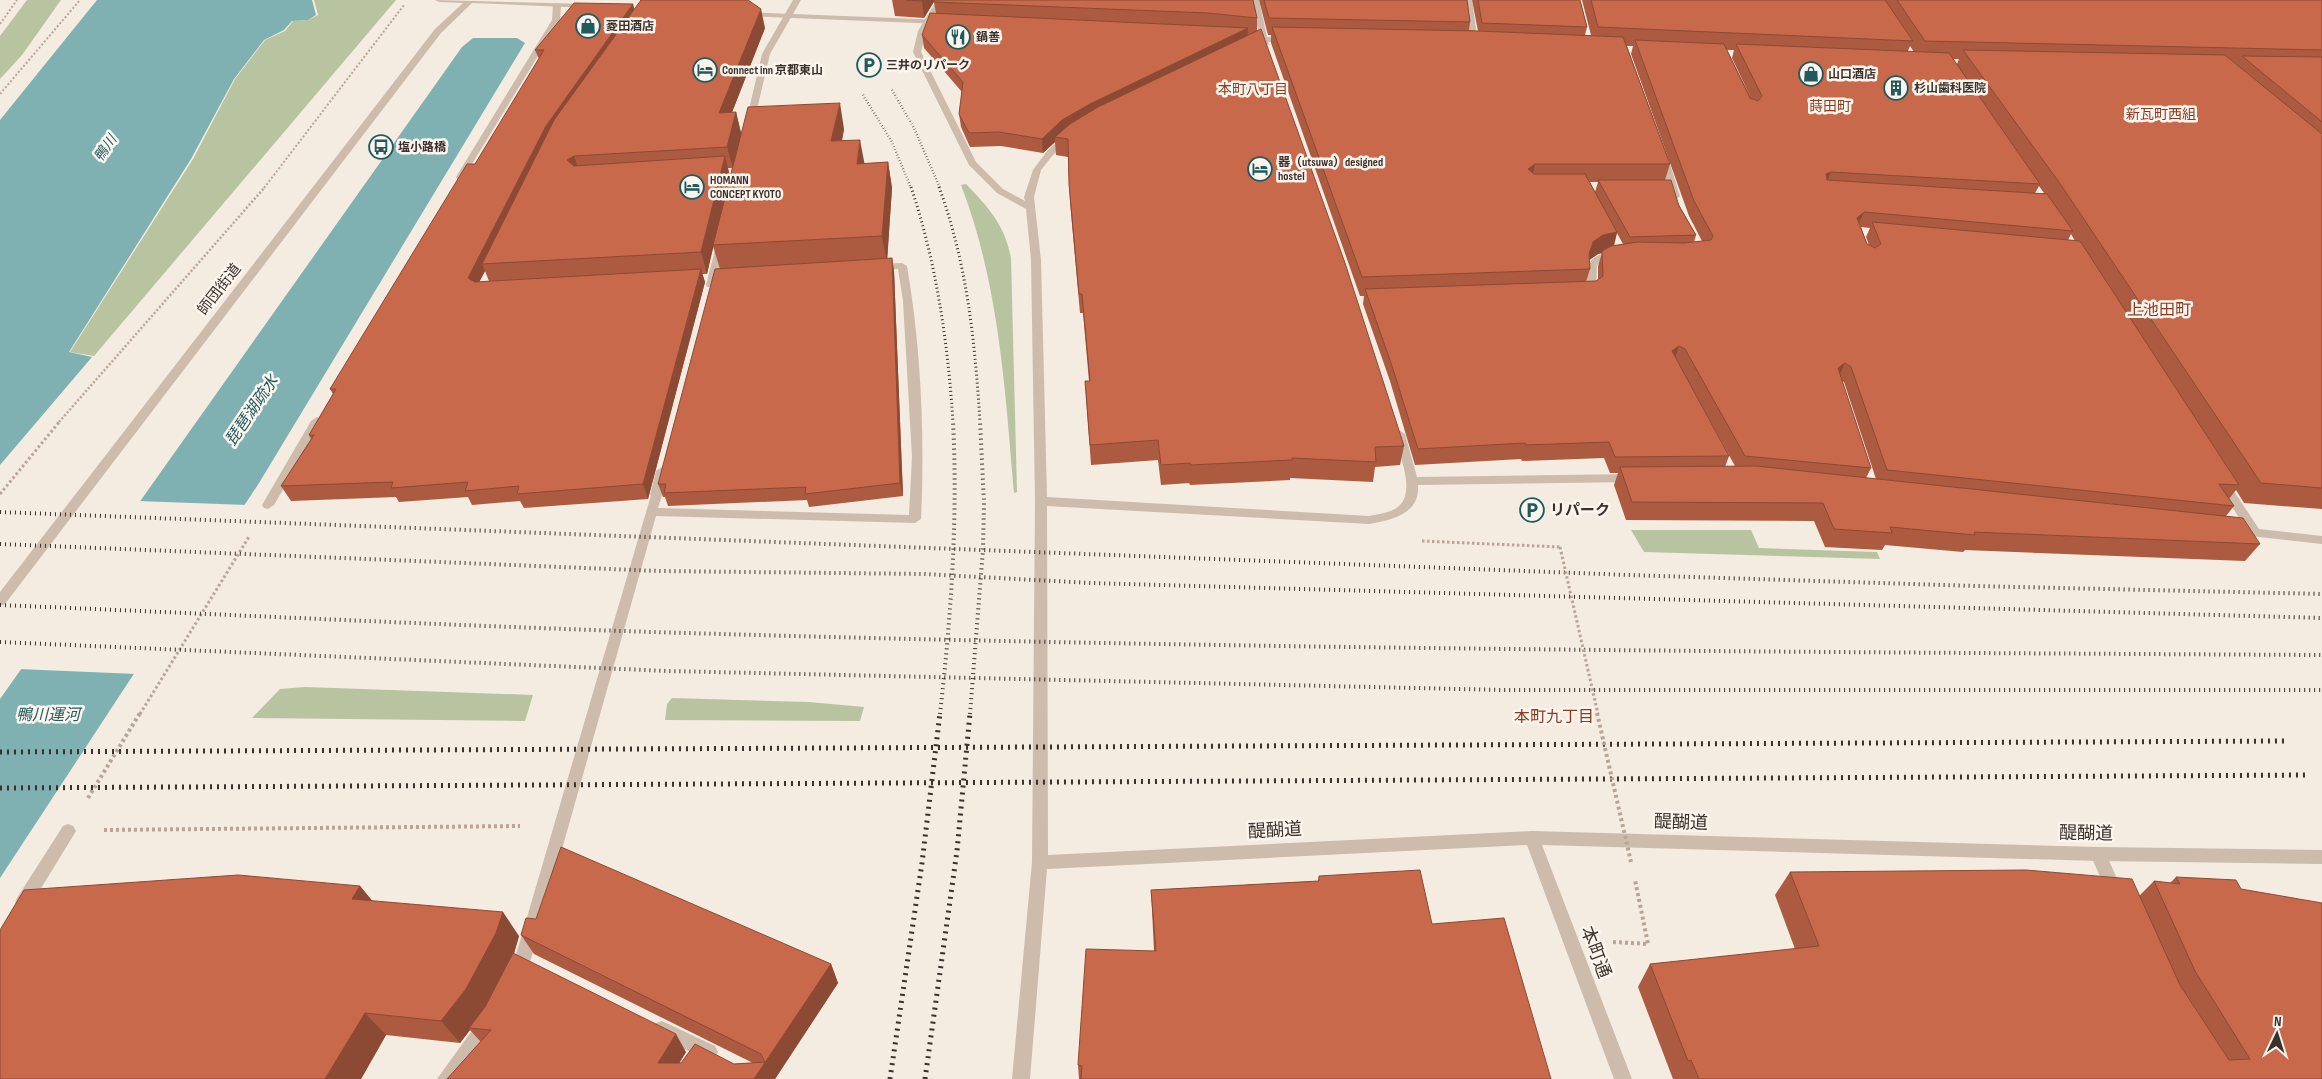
<svg xmlns="http://www.w3.org/2000/svg" width="2322" height="1079" font-family="'Sofia Sans Condensed','Noto Sans JP',sans-serif">
<style>
.green{fill:#b8c4a0}
.water{fill:#7fb0b2}
.pier{fill:#f4ebe1}
.lines{fill:none;stroke-linecap:round;stroke-linejoin:round}
.path-far3{stroke:#b9a596;stroke-width:2;stroke-dasharray:2 2;stroke-linecap:butt}
.path-far2{stroke:#b9a596;stroke-width:2.5;stroke-dasharray:2 2;stroke-linecap:butt}
.path-far1{stroke:#b9a596;stroke-width:3;stroke-dasharray:2.5 2.5;stroke-linecap:butt}
.path{stroke:#b9a596;stroke-width:4;stroke-dasharray:3 3;stroke-linecap:butt}
.service{fill:#cdbbac;fill-rule:evenodd}
.minor{fill:#cdbbac;fill-rule:evenodd}
.tertiary{fill:#cdbbac;fill-rule:evenodd}
.rail-far3{stroke:#3b302b;stroke-width:2.5;stroke-dasharray:0.5 2.5;stroke-linecap:butt}
.rail-far2{stroke:#3b302b;stroke-width:3;stroke-dasharray:1 3;stroke-linecap:butt}
.rail-far1{stroke:#3b302b;stroke-width:4;stroke-dasharray:1 4;stroke-linecap:butt}
.rail{stroke:#3b302b;stroke-width:5;stroke-dasharray:2 5;stroke-linecap:butt}
.path-bridge-far1{stroke:#b9a596;stroke-width:3;stroke-dasharray:2.5 2.5;stroke-linecap:butt}
.path-bridge{stroke:#b9a596;stroke-width:4;stroke-dasharray:3 3;stroke-linecap:butt}
.wall{fill:#ac5a40;fill-rule:evenodd}
.shaded-wall{fill:#8c4a34}
.building{fill:#c8694b;stroke:#8c4a34}
.labels{text-anchor:middle;stroke-width:5;stroke-linejoin:round;paint-order:stroke}
.far-poi-label{font-size:12px;font-weight:bold;fill:#3b302b;stroke:#fbf5ee;text-anchor:start}
.far-neighbourhood-label{font-size:14px;fill:#8c3b22;stroke:#fbf5ee}
.far-water-label{font-size:14px;font-style:italic;fill:#1f5a5e;stroke:#fbf5ee}
.street-label{font-size:15px;fill:#3b302b;stroke:#fbf5ee}
.poi-label{font-size:15px;font-weight:bold;fill:#3b302b;stroke:#fbf5ee;text-anchor:start}
.neighbourhood-label{font-size:16px;fill:#8c3b22;stroke:#fbf5ee}
.water-label{font-size:16px;font-style:italic;fill:#1f5a5e;stroke:#fbf5ee}
.near-street-label{font-size:18px;fill:#3b302b;stroke:#fbf5ee}
</style>
<rect width="100%" height="100%" fill="#f4ebe1"/>
<path class="green" d="M 27,0 L 61,0 L 22,55 L 0,79 L 0,36 Z
M 314,0 L 396,0 L 94,356 L 70,352 L 193,159 L 235,79 L 265,40 L 285,31 L 293,21 L 308,20 L 318,15 Z
M 966,184 C 988,207 1005,225 1011,258 L 1017,492 L 1014,493 C 1005,388 999,284 961,185 Z
M 1631,530 L 1751,530 L 1759,548 L 1877,552 L 1880,559 L 1644,552 Z
M 305,687 L 533,695 L 525,721 L 252,718 L 280,689 Z
M 672,698 L 809,702 L 864,707 L 860,721 L 665,720 L 667,704 Z"/>
<path class="water" d="M 97,0 L 312,0 L 316,15 L 308,20 L 292,21 L 284,30 L 264,40 L 234,79 L 191,159 L 69,352 L 92,357 L 0,465 L 0,120 Z
M 473,38 L 517,38 L 525,43 L 259,483 L 0,878 L 0,699 L 462,47 Z"/>
<path class="pier" d="M 138,501 L 247,505 L 136,674 L 18,669 Z"/>
<g class="lines">
<path class="path-far3" d="M 0,24 L 17,0
M 0,94 L 80,0
M 264,188 L 404,5"/>
<path class="path-far2" d="M 59,422 L 265,187"/>
<path class="path-far1" d="M 0,494 L 60,421
M 1422,541 L 1560,547
M 140,714 L 250,535"/>
<path class="path" d="M 88,798 L 140,713
M 104,830 L 520,826
M 1613,942 L 1648,944 L 1635,880"/>
<path class="service" d="M 1464,0 L 1472,0 L 1478,43 L 1474,45 L 1470,43 Z
M 557,3 L 561,5 L 560,20 L 464,177 L 457,179 L 456,177 L 552,20 L 553,5 Z
M 1663,152 L 1667,155 L 1680,196 L 1678,198 L 1672,198 L 1670,196 L 1659,155 Z
M 1616,251 L 1619,252 L 1619,256 L 1603,260 L 1597,265 L 1596,294 L 1582,295 L 1582,291 L 1587,290 C 1584,263 1588,255 1616,251 Z
M 902,263 L 907,266 C 921,347 925,437 921,519 L 915,523 L 656,516 L 531,959 L 523,978 L 517,980 L 511,978 L 509,972 L 515,958 L 652,492 L 660,492 L 662,495 L 658,508 L 909,515 L 912,457 L 903,301 L 898,269 L 878,270 L 873,267 L 878,264 Z
M 317,417 L 323,421 L 274,505 L 268,509 L 264,508 L 262,505 L 311,421 Z
M 68,824 L 73,826 L 76,831 L 73,836 L 29,908 L 23,910 L 17,908 L 15,903 L 17,898 L 63,826 Z
M 2098,847 L 2103,849 L 2106,854 L 2123,892 L 2121,897 L 2115,899 L 2109,897 L 2107,892 L 2090,854 L 2093,849 Z
M 487,1016 L 493,1018 L 496,1024 L 493,1030 L 457,1079 L 437,1079 L 481,1018 Z
M 662,1021 L 715,1046 L 718,1052 L 715,1058 L 709,1061 L 656,1035 L 653,1029 L 656,1023 Z"/>
<path class="minor" d="M 793,0 L 801,0 L 770,54 L 754,122 L 747,124 L 746,122 L 762,54 Z
M 937,0 L 945,0 L 926,31 L 921,52 L 976,162 L 1003,189 L 1025,201 L 1024,197 L 1033,170 L 1047,151 L 1065,135 L 1072,137 L 1053,155 L 1041,170 L 1034,197 L 1041,260 L 1047,497 L 1369,516 C 1379,514 1391,513 1399,506 C 1416,491 1399,452 1393,434 L 1399,430 L 1405,434 L 1417,477 L 1633,474 L 1639,478 L 1633,482 L 1418,485 C 1420,514 1392,520 1369,524 L 1047,506 L 1048,855 L 1532,831 L 2098,847 L 2322,850 L 2322,864 L 2098,861 L 1542,845 L 1632,1079 L 1614,1079 L 1527,845 L 1047,869 L 1030,1079 L 1012,1079 L 1032,862 L 1035,501 L 1031,260 L 1026,209 L 997,193 L 969,165 L 913,52 L 918,31 Z
M 1251,0 L 1259,0 L 1267,37 L 1288,38 L 1292,40 L 1291,42 L 1268,42 L 1269,44 L 1265,46 L 1261,43 L 1246,47 L 1246,43 L 1260,38 Z
M 721,243 L 726,246 L 716,285 L 715,287 L 707,287 L 706,285 L 716,246 Z
M 662,467 L 668,471 L 662,495 L 656,499 L 650,495 L 656,471 Z
M 2222,478 L 2226,479 L 2259,529 L 2322,536 L 2322,544 L 2233,534 L 2231,531 L 2233,528 L 2245,527 L 2216,482 Z"/>
<path class="tertiary" d="M 435,0 L 589,4 L 593,6 L 589,8 L 472,3 L 441,33 L 5,604 L 0,606 L 0,592 L 435,29 L 463,3 L 439,2 Z
M 743,12 L 943,20 L 947,22 L 943,24 L 746,16 L 743,16 Z"/>
<path class="rail-far3" d="M 892,90 L 914,128 L 940,188
M 863,95 L 892,142 L 911,188"/>
<path class="rail-far2" d="M 911,187 C 936,261 948,343 953,422
M 939,187 C 967,263 975,342 980,422"/>
<path class="rail-far1" d="M 0,512 L 1628,575 L 1975,586 L 2322,594
M 0,544 L 659,571 L 924,574 L 1091,583 L 2322,618
M 0,605 C 218,614 435,625 653,632 C 1209,649 1766,652 2322,655
M 0,642 L 668,671 L 1503,690 L 2322,690
M 940,714 C 951,617 958,519 953,421
M 970,714 L 983,549 L 984,503 L 980,421"/>
<path class="rail" d="M 0,752 L 2284,741
M 0,788 L 2309,775
M 890,1079 L 922,863 L 940,713
M 925,1079 L 957,851 L 970,713"/>
<path class="path-bridge-far1" d="M 1560,547 L 1598,714"/>
<path class="path-bridge" d="M 1597,713 L 1631,862"/>
</g>
<path class="wall" d="M 892,0 L 935,0 L 924,18 L 895,16 Z
M 1253,0 L 1257,18 L 1257,31 L 1404,446 L 1400,465 L 1375,467 L 1373,482 L 1290,478 L 1290,480 L 1190,485 L 1189,483 L 1161,485 L 1158,460 L 1091,465 L 1085,381 L 1089,381 L 1083,313 L 1080,313 L 1070,202 L 1068,157 L 1056,155 L 1055,142 L 1043,153 L 1001,146 L 970,147 L 961,127 L 959,114 L 962,92 L 924,48 L 922,35 L 936,13 L 934,2 Z
M 1259,0 L 1467,0 L 1470,22 L 1469,30 L 1478,31 L 1472,0 L 1580,0 L 1587,27 L 1585,35 L 1591,35 L 1582,0 L 2322,0 L 2322,509 L 2244,503 L 2236,490 L 2229,499 L 2234,506 L 2226,516 L 2260,544 L 2245,561 L 1965,550 L 1963,552 L 1885,545 L 1882,550 L 1825,547 L 1814,521 L 1626,520 L 1614,485 L 1618,473 L 1610,473 L 1604,458 L 1522,461 L 1521,459 L 1415,465 L 1390,381 L 1363,304 L 1364,296 L 1360,296 L 1271,43 L 1271,35 L 1268,35 ZM 1627,46 L 1633,46 L 1631,54 L 1689,216 L 1702,241 L 1694,242 L 1696,235 L 1665,180 L 1670,164 ZM 1910,46 L 1914,52 L 1908,51 ZM 1727,50 L 1734,50 L 1732,58 L 1751,98 ZM 1953,59 L 1959,59 L 1957,64 ZM 1590,182 L 1598,182 L 1595,192 ZM 2039,186 L 2044,193 L 2035,193 ZM 1861,227 L 1870,228 L 1866,237 L 1869,245 L 1867,244 ZM 1617,233 L 1623,244 L 1614,246 ZM 2071,234 L 2075,241 L 2068,240 ZM 1602,253 L 1598,266 L 1598,280 L 1596,281 L 1586,282 L 1590,269 L 1589,260 L 1598,254 ZM 1679,365 L 1735,466 L 1725,467 L 1729,456 ZM 1842,381 L 1844,382 L 1876,479 L 1866,478 L 1871,468 Z
M 633,4 L 634,10 L 765,28 L 732,112 L 736,112 L 741,133 L 844,129 L 842,141 L 864,164 L 888,162 L 892,188 L 887,259 L 892,258 L 894,271 L 903,496 L 809,507 L 807,500 L 668,506 L 665,497 L 663,497 L 658,484 L 720,269 L 713,246 L 707,274 L 702,274 L 705,282 L 648,499 L 524,508 L 520,501 L 472,505 L 468,497 L 399,502 L 396,497 L 291,501 L 281,486 L 311,439 L 309,435 L 333,394 L 330,389 L 475,164 L 539,59 L 535,50 ZM 728,168 L 732,168 L 730,176 ZM 485,271 L 489,281 L 479,282 Z
M 1790,872 L 2140,895 L 2154,881 L 2170,883 L 2176,877 L 2322,1079 L 1673,1079 L 1638,987 L 1650,964 L 1795,949 L 1775,895 Z
M 1319,876 L 1432,924 L 1551,1079 L 1079,1079 L 1078,1065 L 1154,951 L 1152,910 L 1151,890 L 1318,881 Z
M 360,886 L 372,901 L 519,936 L 514,954 L 686,1052 L 679,1063 L 734,1064 L 753,1063 L 534,954 L 521,935 L 831,964 L 838,983 L 775,1079 L 447,1079 L 481,1042 L 470,1030 L 460,1043 L 386,1035 L 361,1079 L 0,1079 Z"/>
<path class="shaded-wall" d="M 923,0 L 935,0 L 924,18 L 922,1 Z
M 633,4 L 636,16 L 482,264 L 485,271 L 474,292 L 468,278 L 546,126 Z
M 761,9 L 765,28 L 724,133 L 719,113 Z
M 1248,28 L 1247,42 L 1055,137 L 1055,142 L 1043,153 L 1042,139 L 1062,120 L 1090,104 Z
M 840,103 L 844,129 L 836,168 L 831,141 Z
M 736,112 L 741,133 L 733,168 L 727,147 Z
M 860,140 L 865,166 L 857,164 Z
M 574,156 L 581,177 L 567,160 Z
M 725,156 L 730,177 L 707,274 L 701,252 Z
M 888,162 L 892,188 L 887,263 L 882,236 Z
M 1535,164 L 1531,182 L 1528,169 Z
M 1831,172 L 1825,187 L 1826,174 Z
M 1864,212 L 1857,227 L 1857,218 Z
M 1617,232 L 1612,251 L 1602,251 L 1602,253 L 1598,254 L 1588,261 L 1584,272 L 1593,242 L 1603,235 Z
M 892,258 L 894,271 L 903,496 L 900,483 Z
M 701,269 L 705,282 L 648,499 L 643,484 Z
M 1679,346 L 1674,361 L 1672,351 Z
M 1845,363 L 1838,378 L 1838,368 Z
M 360,886 L 380,910 L 352,899 Z
M 503,912 L 519,936 L 513,956 L 484,1011 L 469,1028 L 470,1030 L 460,1043 L 441,1021 Z
M 831,964 L 838,983 L 775,1079 L 754,1079 Z
M 365,1013 L 386,1035 L 361,1079 L 325,1079 Z
M 676,1034 L 686,1052 L 670,1079 L 658,1063 Z"/>
<path class="building" d="M 641,0 L 748,0 L 761,9 L 719,113 L 736,112 L 727,147 L 574,156 L 567,160 L 574,166 L 725,156 L 701,252 L 482,264 L 554,120 Z
M 906,0 L 923,0 L 922,1 Z
M 935,0 L 1253,0 L 1257,18 L 1208,13 L 934,2 Z
M 1264,0 L 1467,0 L 1470,22 L 1269,18 Z
M 1478,0 L 1580,0 L 1587,27 L 1482,23 Z
M 1591,0 L 1885,0 L 1913,41 L 1598,27 Z
M 1897,0 L 2322,0 L 2322,50 L 1925,41 Z
M 574,3 L 633,4 L 546,126 L 468,278 L 475,282 L 701,269 L 643,484 L 517,494 L 519,486 L 465,491 L 468,482 L 391,488 L 393,482 L 281,486 L 314,435 L 309,435 L 336,389 L 330,389 L 467,164 L 475,164 L 544,50 L 535,50 Z
M 930,13 L 1248,28 L 1090,104 L 1062,120 L 1042,139 L 999,132 L 969,133 L 959,114 L 963,82 L 922,35 Z
M 1272,27 L 1477,31 L 1623,37 L 1670,164 L 1535,164 L 1528,169 L 1534,174 L 1585,174 L 1617,232 L 1603,235 L 1593,242 L 1589,254 L 1590,269 L 1362,277 Z
M 1261,29 L 1345,263 L 1404,446 L 1375,447 L 1376,462 L 1292,458 L 1292,460 L 1190,465 L 1190,463 L 1161,465 L 1158,440 L 1090,445 L 1085,381 L 1090,381 L 1082,294 L 1079,294 L 1069,184 L 1068,139 L 1055,137 L 1070,124 L 1098,107 Z
M 1635,40 L 1724,44 L 1750,98 L 1758,101 L 1762,96 L 1736,44 L 1949,53 L 2040,184 L 1831,172 L 1826,174 L 1827,180 L 2047,194 L 2073,231 L 1864,212 L 1857,218 L 1867,244 L 1875,248 L 1881,244 L 1872,222 L 2080,241 L 2239,485 L 2219,484 L 2234,506 L 1887,470 L 1851,367 L 1845,363 L 1838,368 L 1871,468 L 1745,456 L 1685,349 L 1679,346 L 1672,351 L 1729,456 L 1615,457 L 1609,442 L 1526,445 L 1525,443 L 1418,449 L 1392,366 L 1365,289 L 1596,281 L 1603,276 L 1602,251 L 1611,246 L 1638,242 L 1684,243 L 1711,240 L 1713,236 L 1694,201 Z
M 1963,50 L 2225,55 L 2322,134 L 2322,488 L 2261,483 L 2061,185 Z
M 2242,56 L 2322,57 L 2322,122 Z
M 840,103 L 831,141 L 860,140 L 857,164 L 888,162 L 882,236 L 713,245 L 748,107 Z
M 1598,180 L 1671,180 L 1679,206 L 1696,235 L 1630,237 Z
M 892,258 L 900,483 L 805,494 L 806,487 L 664,493 L 666,484 L 658,484 L 715,269 Z
M 1756,466 L 2243,518 L 2260,544 L 1974,532 L 1975,535 L 1890,527 L 1892,533 L 1834,529 L 1823,503 L 1632,502 L 1620,467 Z
M 561,847 L 831,964 L 754,1079 L 447,1079 L 491,1030 L 469,1028 L 485,1007 L 513,953 L 676,1034 L 658,1063 L 681,1063 L 695,1044 L 734,1064 L 765,1062 L 761,1054 L 521,935 L 526,918 L 536,919 Z
M 1420,870 L 1432,924 L 1504,918 L 1551,1079 L 1081,1079 L 1082,1066 L 1078,1065 L 1086,949 L 1156,951 L 1151,890 L 1319,881 L 1319,876 Z
M 2026,870 L 2132,879 L 2180,985 L 2229,1060 L 2250,1059 L 2195,971 L 2154,881 L 2180,884 L 2176,877 L 2236,880 L 2241,889 L 2322,903 L 2322,1079 L 1699,1079 L 1691,1060 L 1688,1061 L 1650,964 L 1819,946 L 1790,872 Z
M 238,875 L 360,886 L 352,899 L 503,912 L 496,933 L 466,989 L 441,1021 L 365,1013 L 325,1079 L 0,1079 L 0,930 L 24,890 Z"/>
<defs>
<g id="shop-ring" transform="scale(1.25)"><circle r="9.5" fill="#fbf5ee" stroke="#1f5a5e" stroke-width="1.5"/><path d="M-5-2.5h2.3a2.7 3.5 0 0 1 5.4 0H5L5.5 6h-11ZM-1.5-2.5h3a1.5 2.3 0 0 0-3 0Z" fill="#1f5a5e"/></g>
<g id="restaurant-ring" transform="scale(1.25)"><circle r="9.5" fill="#fbf5ee" stroke="#1f5a5e" stroke-width="1.5"/><path d="M-5-6h1v4h1v-4h1v4h1v-4h1v5L-1.5 .5V6h-2V.5L-5-1ZM5-6V6H3V1.5H1.5Q1.5-4 5-6Z" fill="#1f5a5e"/></g>
<g id="parking-ring" transform="scale(1.25)"><circle r="9.5" fill="#fbf5ee" stroke="#1f5a5e" stroke-width="1.5"/><path d="M-3.5-5.5H1a3.5 3.5 0 0 1 0 7H-1V5.5H-3.5ZM-1-3.4V-.6H.8a1.4 1.4 0 0 0 0-2.8Z" fill="#1f5a5e"/></g>
<g id="hotel-ring" transform="scale(1.25)"><circle r="9.5" fill="#fbf5ee" stroke="#1f5a5e" stroke-width="1.5"/><path d="M-6-4.5h1.5V1H6V5H4.5V3h-9V5H-6ZM-4 0a1.8 1.8 0 1 1 3.6 0ZM.5 0V-2.5h3Q6-2.5 6 0Z" fill="#1f5a5e"/></g>
<g id="building-ring" transform="scale(1.25)"><circle r="9.5" fill="#fbf5ee" stroke="#1f5a5e" stroke-width="1.5"/><path d="M-4-6H4V6H1V3H-1V6H-4ZM-2.5-4.3h1.7v1.8h-1.7ZM.8-4.3h1.7v1.8H.8ZM-2.5-1h1.7V.8h-1.7ZM.8-1h1.7V.8H.8Z" fill="#1f5a5e"/></g>
<g id="bus-ring" transform="scale(1.25)"><circle r="9.5" fill="#fbf5ee" stroke="#1f5a5e" stroke-width="1.5"/><path d="M-5-6H5V4H4V6H2V4H-2V6H-4V4H-5ZM-3.5-4V0h7V-4ZM-3.5 1.2v1.5H-2V1.2ZM2 1.2v1.5H3.5V1.2Z" fill="#1f5a5e"/></g>
</defs>
<g fill-rule="evenodd">
<use href="#shop-ring" x="588" y="26"/>
<use href="#restaurant-ring" x="958" y="37"/>
<use href="#parking-ring" x="869" y="65"/>
<use href="#hotel-ring" x="705" y="70"/>
<use href="#shop-ring" x="1811" y="74"/>
<use href="#building-ring" x="1896" y="88"/>
<use href="#bus-ring" x="381" y="147"/>
<use href="#hotel-ring" x="1260" y="169"/>
<use href="#hotel-ring" x="692" y="187"/>
<use href="#parking-ring" x="1532" y="510"/>
</g>
<g class="labels">
<g class="far-poi-label">
<text x="606" y="30">菱田酒店</text>
<text x="976" y="41">鍋善</text>
<text x="886" y="69">三井のリパーク</text>
<text x="722" y="74">Connect inn 京都東山</text>
<text x="1828" y="78">山口酒店</text>
<text x="1914" y="92">杉山歯科医院</text>
<text x="398" y="151">塩小路橋</text>
<text x="1278" y="166">器（utsuwa）designed<tspan x="1278" dy="14">hostel</tspan></text>
<text x="710" y="184">HOMANN<tspan x="710" dy="14">CONCEPT KYOTO</tspan></text>
</g>
<g class="far-neighbourhood-label">
<text x="1253" y="94">本町八丁目</text>
<text x="1830" y="111">蒔田町</text>
<text x="2161" y="119">新瓦町西組</text>
</g>
<g class="far-water-label">
<text transform="translate(105 148) rotate(-55)" y="5">鴨川</text>
</g>
<g class="street-label">
<text transform="translate(219 289) rotate(-52)" y="5">師団街道</text>
</g>
<g class="poi-label">
<text x="1550" y="515">リパーク</text>
</g>
<g class="neighbourhood-label">
<text x="2159" y="315">上池田町</text>
<text x="1554" y="722">本町九丁目</text>
</g>
<g class="water-label">
<text transform="translate(251 410) rotate(-56)" y="6">琵琶湖疏水</text>
<text x="48" y="720">鴨川運河</text>
</g>
<g class="near-street-label">
<text transform="translate(1681 822) rotate(2)" y="6">醍醐道</text>
<text transform="translate(1275 830) rotate(-3)" y="6">醍醐道</text>
<text transform="translate(2086 833) rotate(1)" y="6">醍醐道</text>
<text transform="translate(1596 952) rotate(69)" y="6">本町通</text>
</g>
</g>
<g transform="translate(2277 1034) rotate(4)" stroke="#fbf5ee" stroke-width="4" paint-order="stroke">
<path d="M0-4L9 19L0 12L-9 19Z" fill="#3b302b"/>
<text y="-8" font-size="14" font-weight="bold" text-anchor="middle" fill="#3b302b">N</text>
</g>
</svg>
